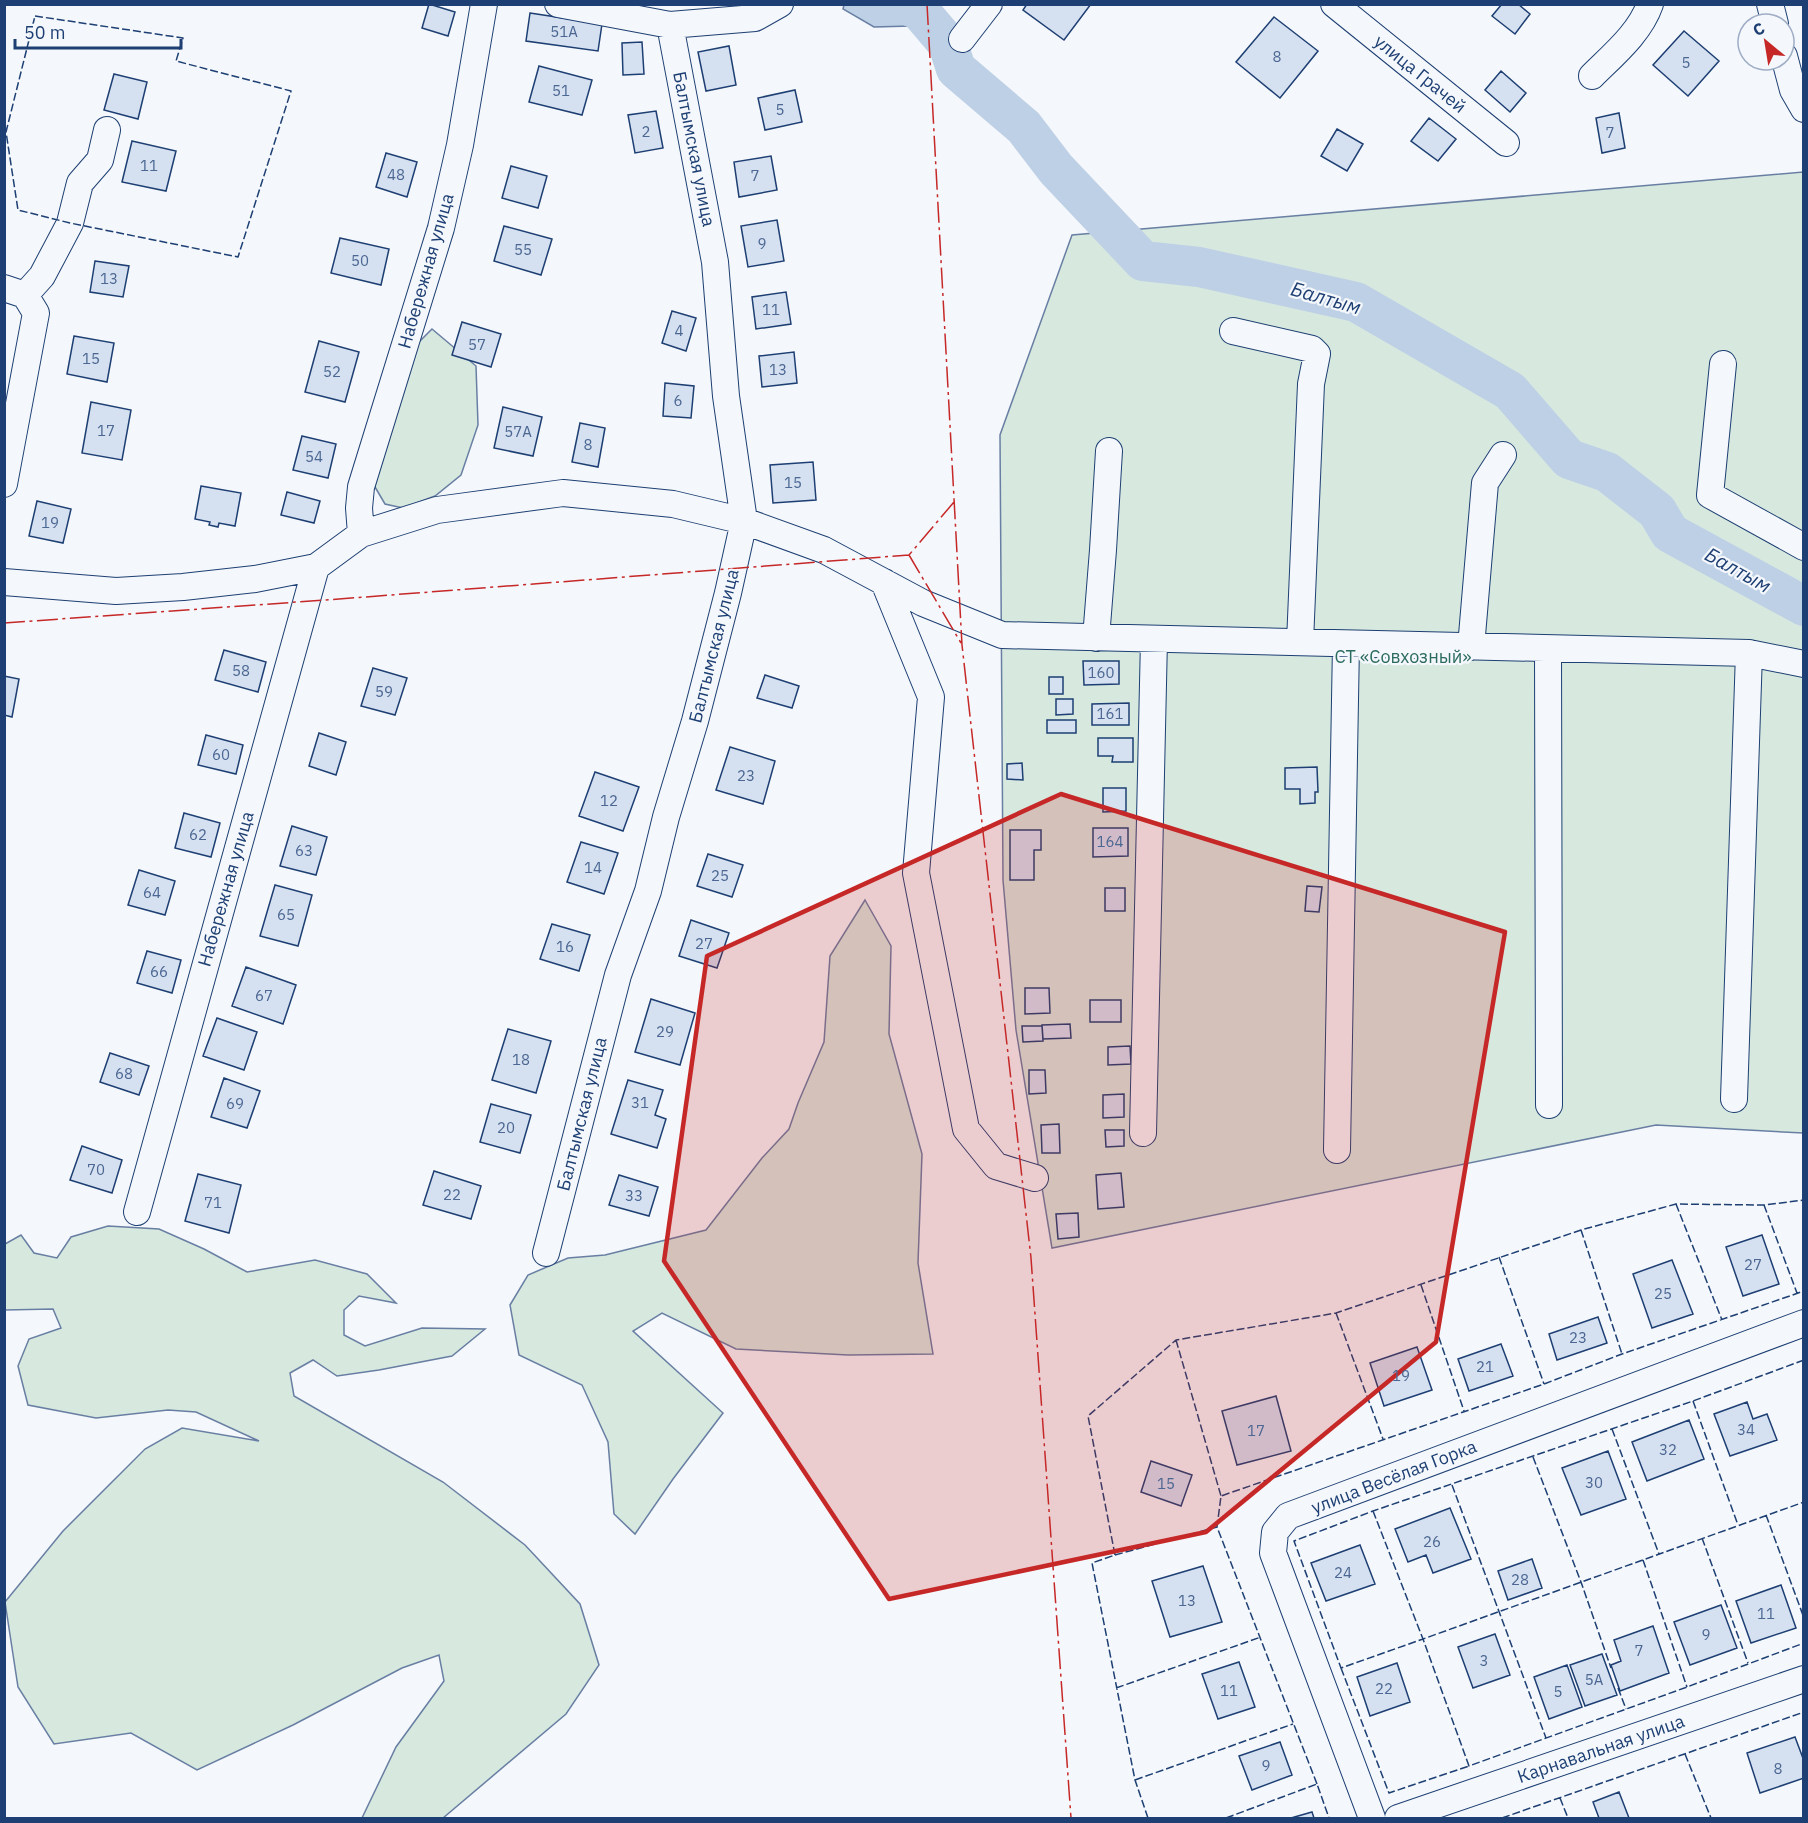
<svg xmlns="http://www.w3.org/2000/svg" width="1808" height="1823" font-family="'IBM Plex Sans',sans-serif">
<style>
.green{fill:#d7e8df;stroke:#687fa3;stroke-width:1.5}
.water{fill:#bed0e5;stroke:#687fa3;stroke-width:1.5}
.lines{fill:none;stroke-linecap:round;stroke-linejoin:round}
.river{stroke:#bed0e5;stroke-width:40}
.building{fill:#d5e0f0;stroke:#1d3f73;stroke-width:1.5}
.minor-casing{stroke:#1d3f73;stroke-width:28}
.minor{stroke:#f4f7fb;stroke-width:26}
.fence{stroke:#1d3f73;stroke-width:1.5;stroke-dasharray:8 3;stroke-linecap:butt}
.power{stroke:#c62828;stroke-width:1.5;stroke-dasharray:21 4.5 3 4.5;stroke-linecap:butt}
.marked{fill:#c62828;fill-opacity:0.2;stroke:#c62828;stroke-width:4.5;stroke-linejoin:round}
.labels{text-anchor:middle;stroke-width:4.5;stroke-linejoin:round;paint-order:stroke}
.number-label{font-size:15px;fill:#4b6792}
.street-label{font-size:18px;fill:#1d3f73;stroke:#f4f7fb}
.park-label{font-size:18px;fill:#2c6c60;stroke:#f4f7fb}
.water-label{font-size:20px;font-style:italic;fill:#1d3f73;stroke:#f4f7fb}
</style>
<rect width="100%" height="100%" fill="#f4f7fb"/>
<path class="green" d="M 1803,172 L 1803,1133 L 1656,1125 L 1052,1248 L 1016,1030 L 1003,880 L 1000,435 L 1072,235 Z
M 432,329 L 476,366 L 478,425 L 461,475 L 435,496 L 403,508 L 385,504 L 375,487 L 379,452 L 411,350 Z
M 865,900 L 891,946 L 889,1034 L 922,1154 L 918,1263 L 933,1354 L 848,1355 L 736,1349 L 662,1313 L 633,1331 L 723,1413 L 673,1479 L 635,1534 L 614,1514 L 608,1442 L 582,1385 L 519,1355 L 510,1305 L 528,1275 L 568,1258 L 605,1255 L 706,1230 L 762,1158 L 789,1129 L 798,1103 L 824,1042 L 830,956 Z
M 108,1226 L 159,1229 L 204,1249 L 247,1272 L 315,1260 L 367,1274 L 396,1303 L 359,1296 L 344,1310 L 344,1335 L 365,1346 L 422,1328 L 485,1329 L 452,1356 L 379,1370 L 337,1376 L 313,1360 L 290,1373 L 294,1396 L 443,1482 L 525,1545 L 580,1604 L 599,1665 L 566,1714 L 443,1818 L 362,1818 L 396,1747 L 444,1681 L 439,1655 L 402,1668 L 293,1725 L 197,1770 L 131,1733 L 54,1744 L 18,1687 L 5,1602 L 63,1531 L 145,1449 L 182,1428 L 259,1441 L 196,1412 L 168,1410 L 96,1418 L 28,1405 L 18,1366 L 29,1339 L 61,1328 L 53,1309 L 5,1310 L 5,1244 L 21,1235 L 34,1253 L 57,1258 L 71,1237 Z"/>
<path class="water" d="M 844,5 L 844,4 L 922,5 L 911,26 L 874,27 L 843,9 Z"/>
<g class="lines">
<path class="river" d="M 905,4 L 919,10 L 948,44 L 956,69 L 1024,127 L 1056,169 L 1143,261 L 1199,267 L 1356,302 L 1510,391 L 1569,459 L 1607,472 L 1657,511 L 1670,533 L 1804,606"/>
</g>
<path class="building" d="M 429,4 L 455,12 L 448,36 L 422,28 Z
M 1027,4 L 1091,4 L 1064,40 L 1023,10 Z
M 1502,4 L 1518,4 L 1530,14 L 1515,34 L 1492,16 Z
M 530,13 L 602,24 L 598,51 L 526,41 Z
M 1274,17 L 1318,51 L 1280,98 L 1236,62 Z
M 1684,31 L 1719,61 L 1688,96 L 1653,65 Z
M 642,42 L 644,74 L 623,75 L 622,43 Z
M 729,46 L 736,85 L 706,91 L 698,52 Z
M 539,66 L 592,80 L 582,115 L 529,102 Z
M 1501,71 L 1526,93 L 1510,112 L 1485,90 Z
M 114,74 L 147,82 L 138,119 L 104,110 Z
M 795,90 L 802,122 L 765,130 L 758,98 Z
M 656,111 L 663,148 L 635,153 L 628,115 Z
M 1619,113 L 1625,148 L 1602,153 L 1596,118 Z
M 1429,118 L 1456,139 L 1438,161 L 1411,141 Z
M 1337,129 L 1363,144 L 1347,171 L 1321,156 Z
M 132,141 L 176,151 L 166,191 L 122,182 Z
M 386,153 L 417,162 L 407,197 L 376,187 Z
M 771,156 L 777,190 L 739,197 L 734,162 Z
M 511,166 L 547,176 L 538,208 L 502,198 Z
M 777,220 L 784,261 L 748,267 L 741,226 Z
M 504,226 L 552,239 L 541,275 L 494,261 Z
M 340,238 L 389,249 L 381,285 L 331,273 Z
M 95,261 L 129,266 L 123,297 L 90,292 Z
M 786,292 L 791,324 L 756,329 L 752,297 Z
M 672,311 L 696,318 L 686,351 L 662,343 Z
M 462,322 L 501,334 L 491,367 L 452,355 Z
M 74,336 L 114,343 L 107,382 L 67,374 Z
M 319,341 L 359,352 L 345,402 L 305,392 Z
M 794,352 L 797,383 L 762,387 L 759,356 Z
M 665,383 L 694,386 L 691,418 L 663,416 Z
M 91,402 L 131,410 L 122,460 L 82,453 Z
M 503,407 L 542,417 L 533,456 L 494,448 Z
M 580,423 L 605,428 L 598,467 L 572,462 Z
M 302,436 L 336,444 L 328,478 L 293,470 Z
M 813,462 L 816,500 L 773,503 L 770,465 Z
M 201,486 L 241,493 L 235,526 L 219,523 L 218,527 L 209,525 L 210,522 L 195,519 Z
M 287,492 L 320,501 L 314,523 L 281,515 Z
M 37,501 L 71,509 L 63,543 L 29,536 Z
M 224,650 L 266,662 L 258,692 L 215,680 Z
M 1083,661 L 1119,661 L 1119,684 L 1084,685 Z
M 373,668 L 407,678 L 395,715 L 361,706 Z
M 765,675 L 799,686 L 792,708 L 757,698 Z
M 4,676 L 19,679 L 12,717 L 4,715 Z
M 1049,677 L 1063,677 L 1063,694 L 1049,694 Z
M 1056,699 L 1073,699 L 1073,714 L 1056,715 Z
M 1129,703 L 1129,725 L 1092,725 L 1092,704 Z
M 1047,720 L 1076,720 L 1076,733 L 1047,733 Z
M 319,733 L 346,742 L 336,775 L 309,766 Z
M 206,735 L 243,745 L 236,774 L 198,765 Z
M 1098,738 L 1133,738 L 1133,762 L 1112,762 L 1113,756 L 1098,756 Z
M 730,747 L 775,761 L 763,804 L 716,790 Z
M 1022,763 L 1023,780 L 1007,779 L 1007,764 Z
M 1317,767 L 1318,792 L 1315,792 L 1315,803 L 1300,804 L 1300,789 L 1285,789 L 1285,768 Z
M 595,772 L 639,787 L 623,831 L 579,816 Z
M 1103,788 L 1126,788 L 1126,811 L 1103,812 Z
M 184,813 L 220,823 L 211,857 L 175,848 Z
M 292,826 L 327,837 L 316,875 L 280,866 Z
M 1093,828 L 1128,828 L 1128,856 L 1093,857 Z
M 1010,830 L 1041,830 L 1041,850 L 1034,850 L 1034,880 L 1010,880 Z
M 581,842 L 618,853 L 604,894 L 567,882 Z
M 708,854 L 743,865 L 732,897 L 697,886 Z
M 139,870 L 175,881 L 165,915 L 128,905 Z
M 275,885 L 312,895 L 298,946 L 260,936 Z
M 1307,886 L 1322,887 L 1319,912 L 1305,911 Z
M 1105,888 L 1125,888 L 1125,911 L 1105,911 Z
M 691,920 L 729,933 L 717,968 L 679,956 Z
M 552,924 L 590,935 L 579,971 L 540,959 Z
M 147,951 L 181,960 L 172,993 L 137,983 Z
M 246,967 L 296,985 L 283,1024 L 232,1006 Z
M 1025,988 L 1049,988 L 1050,1013 L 1025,1014 Z
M 651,999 L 695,1013 L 680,1065 L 635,1052 Z
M 1090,1000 L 1121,1000 L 1121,1022 L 1090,1022 Z
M 217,1018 L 257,1032 L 244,1070 L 203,1056 Z
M 1070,1024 L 1071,1038 L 1043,1039 L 1042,1025 Z
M 1022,1026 L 1042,1026 L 1043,1041 L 1023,1042 Z
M 508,1029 L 551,1041 L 536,1093 L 492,1080 Z
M 1130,1046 L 1131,1064 L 1108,1065 L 1108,1047 Z
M 110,1053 L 149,1066 L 139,1095 L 100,1082 Z
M 1029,1070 L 1045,1070 L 1046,1093 L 1029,1094 Z
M 224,1078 L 260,1091 L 247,1128 L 211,1117 Z
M 628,1080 L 663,1090 L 655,1115 L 666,1119 L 657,1148 L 611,1134 Z
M 1124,1094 L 1124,1117 L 1103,1118 L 1103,1095 Z
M 491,1104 L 531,1115 L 520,1153 L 480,1142 Z
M 1059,1124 L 1060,1153 L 1042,1153 L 1041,1125 Z
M 1105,1130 L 1124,1130 L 1124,1146 L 1106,1147 Z
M 82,1146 L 122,1160 L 112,1193 L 70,1180 Z
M 434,1171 L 481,1186 L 471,1219 L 423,1205 Z
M 1121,1173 L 1124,1207 L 1098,1209 L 1096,1175 Z
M 198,1174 L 241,1185 L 229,1233 L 185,1221 Z
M 619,1175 L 658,1187 L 649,1216 L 609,1205 Z
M 1078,1213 L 1079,1237 L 1058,1239 L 1056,1214 Z
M 1762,1235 L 1779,1284 L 1743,1296 L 1726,1247 Z
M 1672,1260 L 1693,1314 L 1652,1328 L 1633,1274 Z
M 1598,1317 L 1607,1343 L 1557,1360 L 1549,1334 Z
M 1501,1344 L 1513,1376 L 1469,1391 L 1458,1359 Z
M 1417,1347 L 1432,1390 L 1384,1406 L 1370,1363 Z
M 1276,1396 L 1291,1451 L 1237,1465 L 1222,1411 Z
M 1747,1402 L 1753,1419 L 1767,1414 L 1777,1440 L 1730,1456 L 1714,1414 Z
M 1689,1420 L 1704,1459 L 1647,1481 L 1632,1442 Z
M 1608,1451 L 1626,1499 L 1581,1515 L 1562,1468 Z
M 1151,1461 L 1192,1475 L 1181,1506 L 1141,1492 Z
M 1450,1508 L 1471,1559 L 1433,1573 L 1426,1555 L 1408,1562 L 1395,1529 Z
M 1360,1545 L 1375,1584 L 1326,1601 L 1311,1563 Z
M 1532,1559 L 1542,1588 L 1508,1600 L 1498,1571 Z
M 1203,1566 L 1222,1622 L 1170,1637 L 1152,1581 Z
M 1781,1585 L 1796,1628 L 1751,1643 L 1736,1601 Z
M 1721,1605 L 1737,1648 L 1690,1665 L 1674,1622 Z
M 1653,1626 L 1669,1673 L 1620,1691 L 1611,1665 L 1621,1661 L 1614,1640 Z
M 1495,1634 L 1510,1675 L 1473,1688 L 1458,1647 Z
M 1602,1654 L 1617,1695 L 1585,1706 L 1570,1665 Z
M 1239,1662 L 1255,1707 L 1218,1719 L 1202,1674 Z
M 1397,1663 L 1410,1702 L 1370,1716 L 1357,1677 Z
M 1567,1665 L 1582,1707 L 1549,1719 L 1534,1677 Z
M 1795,1737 L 1804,1761 L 1804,1778 L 1760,1793 L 1747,1753 Z
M 1280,1742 L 1292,1775 L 1252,1790 L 1239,1756 Z
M 1619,1792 L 1629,1818 L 1599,1818 L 1593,1802 Z
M 1312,1812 L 1314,1818 L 1291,1818 Z"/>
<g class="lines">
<g class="minor-casing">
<path id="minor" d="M 558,4 L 670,25 L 755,18 L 780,4
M 1334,4 L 1506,143
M 1770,4 L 1775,24
M 962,39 L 989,4
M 1784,56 L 1793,90 L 1804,109
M 1592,76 C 1613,55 1640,33 1650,4
M 4,288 L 25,295 L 36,313 L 4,484
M 25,295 L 42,276 L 70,223 L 80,183 L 100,160 L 107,130
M 1233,331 L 1312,349 L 1317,354 L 1311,384 L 1300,642
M 1723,364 L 1710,495 L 1804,547
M 361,534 L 359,508 L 361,487 L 441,228 L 460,145 L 484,4
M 4,582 L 116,591 L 183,587 L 255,579 L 316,567 L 361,534 L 437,510 L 563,493 L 673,504 L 744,521 L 824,550 L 923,603 L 1002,635 L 1749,653 L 1804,664
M 884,582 L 931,697 L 916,873 L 966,1129 L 996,1166 L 1035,1178
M 1096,638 L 1103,550 L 1109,451
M 1471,647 L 1485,483 L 1503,455
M 1548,649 L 1549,1105
M 1734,1099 L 1749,653
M 1143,1133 L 1154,639
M 1337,1150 L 1346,644
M 137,1212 L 316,567
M 546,1253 L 618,975 L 648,891 L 666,817 L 695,721 L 728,593 L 744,521 L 726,396 L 715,262 L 670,25
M 1372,1818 L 1273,1553 L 1275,1532 L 1288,1516 L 1804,1323
M 1398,1818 L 1804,1679"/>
</g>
<use href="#minor" class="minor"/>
<path class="fence" d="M 35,16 L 183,38 L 176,61 L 291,91 L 238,257 L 70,223 L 18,210 L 6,132 Z
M 1676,1204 L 1722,1320
M 1764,1205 L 1797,1293
M 1581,1230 L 1622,1354
M 1499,1257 L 1544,1384
M 1421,1285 L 1464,1411
M 1336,1313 L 1383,1439
M 1176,1340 L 1221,1496
M 1804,1360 L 1693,1401 L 1373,1511 L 1294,1541 L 1341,1668 L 1423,1639 L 1469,1766 L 1687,1687 L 1804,1643
M 1693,1401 L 1738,1525
M 1612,1429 L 1659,1554
M 1533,1457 L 1581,1582 L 1611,1668
M 1452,1485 L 1546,1738
M 1373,1511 L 1423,1639 L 1804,1502
M 1766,1515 L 1804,1618
M 1702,1538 L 1748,1663
M 1115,1555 L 1217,1527
M 1643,1560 L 1687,1687
M 1341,1668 L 1389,1793 L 1469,1766
M 1116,1688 L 1261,1637
M 1618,1688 L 1626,1709
M 1685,1754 L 1711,1818
M 1135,1780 L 1293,1724
M 1317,1784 L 1217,1527 L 1221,1496 L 1544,1384 L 1622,1354 L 1804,1291
M 1560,1798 L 1568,1818
M 1148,1818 L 1135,1780 L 1092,1563 L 1115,1555 L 1088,1416 L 1176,1340 L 1336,1313 L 1581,1230 L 1676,1204 L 1764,1205 L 1804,1200
M 1226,1818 L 1317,1784 L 1329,1818
M 1502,1818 L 1804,1712"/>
<path class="power" d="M 927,4 L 962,645 L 1031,1258 L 1071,1818
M 909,555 L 961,643
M 4,623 L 339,599 L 909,555 L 954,502"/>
</g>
<path class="marked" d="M 1061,794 L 1505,932 L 1436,1342 L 1206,1532 L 889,1599 L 664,1261 L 707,956 Z"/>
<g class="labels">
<g class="number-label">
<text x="564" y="37">51А</text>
<text x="1277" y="62">8</text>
<text x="1686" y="68">5</text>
<text x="561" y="96">51</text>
<text x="780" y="115">5</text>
<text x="646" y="137">2</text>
<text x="1610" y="138">7</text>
<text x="149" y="171">11</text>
<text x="396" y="180">48</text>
<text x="755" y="181">7</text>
<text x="762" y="249">9</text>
<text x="523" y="255">55</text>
<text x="360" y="266">50</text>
<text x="109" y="284">13</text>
<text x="771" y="315">11</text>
<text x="679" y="336">4</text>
<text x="477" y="350">57</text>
<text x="91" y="364">15</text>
<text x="778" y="375">13</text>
<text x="332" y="377">52</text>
<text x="678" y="406">6</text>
<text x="106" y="436">17</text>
<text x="518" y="437">57А</text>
<text x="588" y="450">8</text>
<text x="314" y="462">54</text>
<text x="793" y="488">15</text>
<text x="50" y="528">19</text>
<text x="241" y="676">58</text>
<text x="1101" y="678">160</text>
<text x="384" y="697">59</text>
<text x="1110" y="719">161</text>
<text x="221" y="760">60</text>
<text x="746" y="781">23</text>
<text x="609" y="806">12</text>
<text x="198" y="840">62</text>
<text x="1110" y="847">164</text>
<text x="304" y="856">63</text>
<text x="593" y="873">14</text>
<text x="720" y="881">25</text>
<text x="152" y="898">64</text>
<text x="286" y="920">65</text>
<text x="704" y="949">27</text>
<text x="565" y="952">16</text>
<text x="159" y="977">66</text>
<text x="264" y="1001">67</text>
<text x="665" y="1037">29</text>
<text x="521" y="1065">18</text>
<text x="124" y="1079">68</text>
<text x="640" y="1108">31</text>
<text x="235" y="1109">69</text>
<text x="506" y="1133">20</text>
<text x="96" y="1175">70</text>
<text x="452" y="1200">22</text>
<text x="634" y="1201">33</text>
<text x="213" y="1208">71</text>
<text x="1753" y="1270">27</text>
<text x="1663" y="1299">25</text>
<text x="1578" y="1343">23</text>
<text x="1485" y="1372">21</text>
<text x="1401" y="1381">19</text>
<text x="1746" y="1435">34</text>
<text x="1256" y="1436">17</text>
<text x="1668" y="1455">32</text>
<text x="1594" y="1488">30</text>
<text x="1166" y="1489">15</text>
<text x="1432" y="1547">26</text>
<text x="1343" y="1578">24</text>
<text x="1520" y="1585">28</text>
<text x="1187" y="1606">13</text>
<text x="1766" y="1619">11</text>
<text x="1706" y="1640">9</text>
<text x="1639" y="1656">7</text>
<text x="1484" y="1666">3</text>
<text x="1594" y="1685">5А</text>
<text x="1384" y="1694">22</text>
<text x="1229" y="1696">11</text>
<text x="1558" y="1697">5</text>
<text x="1266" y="1771">9</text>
<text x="1778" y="1774">8</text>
</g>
<g class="street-label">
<text transform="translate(1420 74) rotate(39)" y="6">улица Грачей</text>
<text transform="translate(694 149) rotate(79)" y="6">Балтымская улица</text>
<text transform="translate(426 271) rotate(-74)" y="6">Набережная улица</text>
<text transform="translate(714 646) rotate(-76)" y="6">Балтымская улица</text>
<text transform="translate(226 889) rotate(-74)" y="6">Набережная улица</text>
<text transform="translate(582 1114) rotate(-76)" y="6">Балтымская улица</text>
<text transform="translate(1394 1477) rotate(-21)" y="6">улица Весёлая Горка</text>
<text transform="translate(1601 1749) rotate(-19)" y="6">Карнавальная улица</text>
</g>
<g class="park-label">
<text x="1403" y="663">СТ «Совхозный»</text>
</g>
<g class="water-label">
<text transform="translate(1326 298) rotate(16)" y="7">Балтым</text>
<text transform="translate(1738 570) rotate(29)" y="7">Балтым</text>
</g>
</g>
<rect width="1808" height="1823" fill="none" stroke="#1d3f73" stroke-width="12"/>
<g transform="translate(1766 42) rotate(330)"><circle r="28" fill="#f4f7fb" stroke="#9eadc5" stroke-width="1.5"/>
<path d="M0-4.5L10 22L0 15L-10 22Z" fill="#c62828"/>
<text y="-9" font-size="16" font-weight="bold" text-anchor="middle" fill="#1d3f73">С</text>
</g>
<path d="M15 39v9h166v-9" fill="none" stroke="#1d3f73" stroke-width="3"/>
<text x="24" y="39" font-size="18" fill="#1d3f73" stroke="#f4f7fb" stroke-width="4.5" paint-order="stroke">50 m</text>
</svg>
